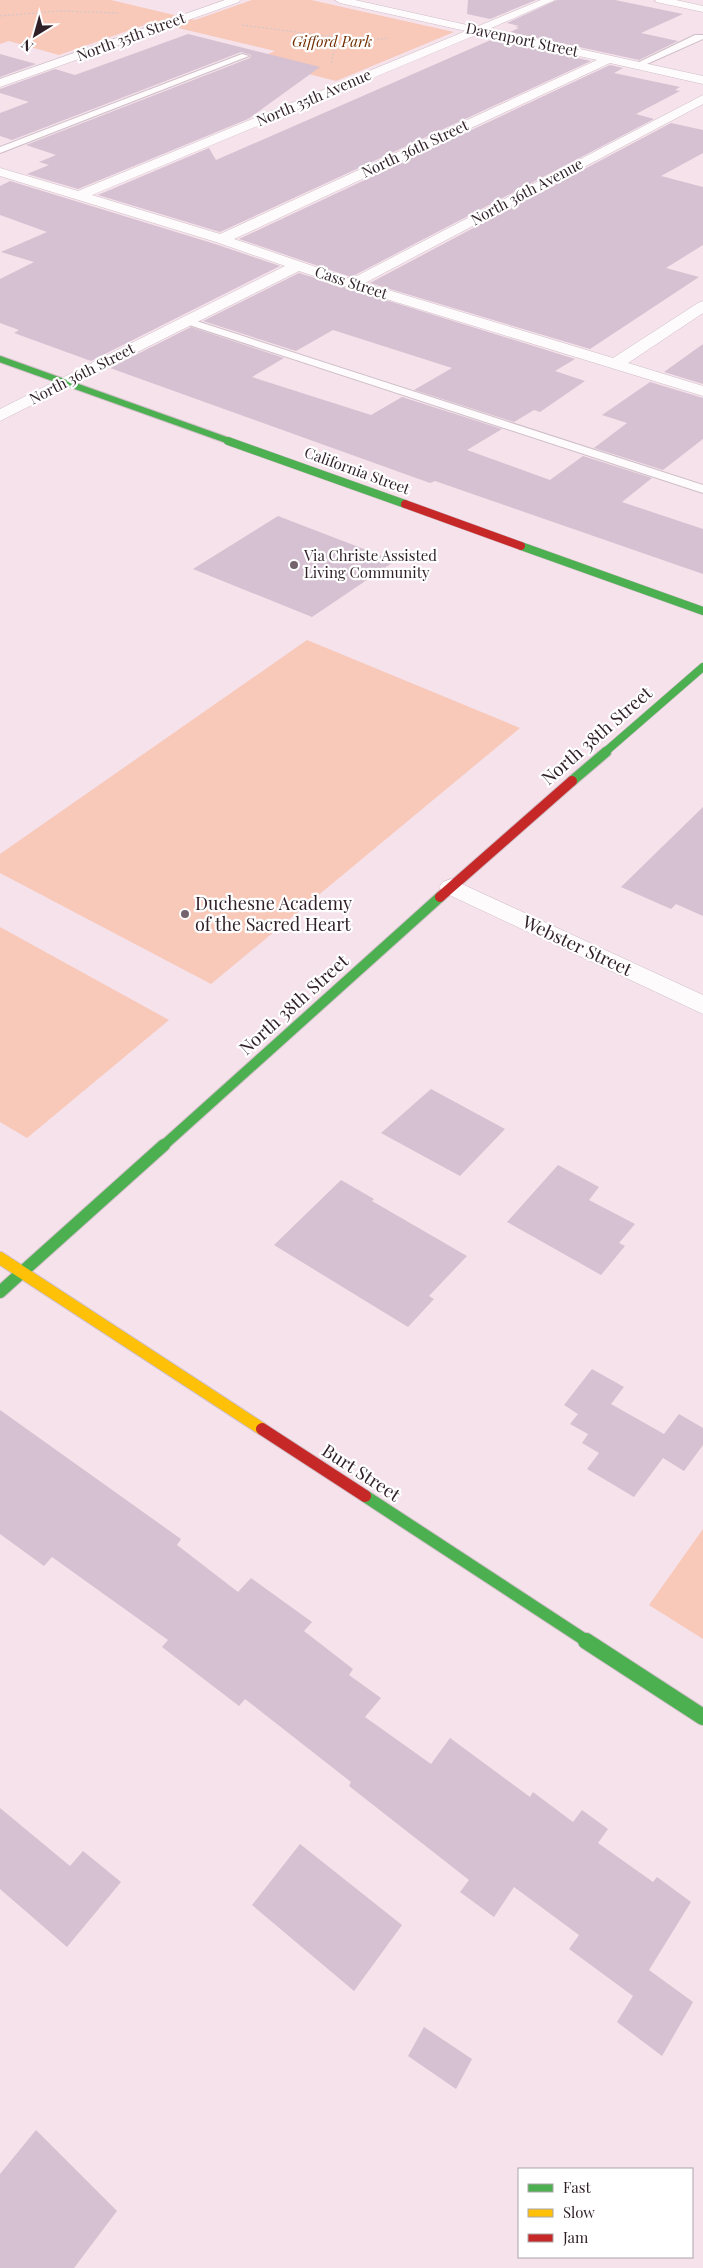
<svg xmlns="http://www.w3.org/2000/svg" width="703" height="2268" font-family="'Playfair Display',serif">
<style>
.green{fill:#f8c8b9}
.building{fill:#d5c1d1}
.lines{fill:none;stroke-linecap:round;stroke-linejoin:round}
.lane-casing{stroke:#cfbec7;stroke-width:2}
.street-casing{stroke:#cfbec7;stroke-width:1}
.fast-far4-casing{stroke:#cfbec7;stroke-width:8}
.fast-far3-casing{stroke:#cfbec7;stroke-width:9}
.fast-far2-casing{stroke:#cfbec7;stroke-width:12}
.fast-far1-casing{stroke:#cfbec7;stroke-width:14}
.fast-casing{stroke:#cfbec7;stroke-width:18}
.slow-casing{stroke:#cfbec7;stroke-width:14}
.jam-far2-casing{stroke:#cfbec7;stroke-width:9}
.jam-far1-casing{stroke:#cfbec7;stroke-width:12}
.jam-casing{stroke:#cfbec7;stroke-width:14}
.path{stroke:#cfc7cc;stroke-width:1;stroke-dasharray:2 2;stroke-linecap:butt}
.lane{fill:#fefbfc;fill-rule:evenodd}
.street{fill:#fefbfc;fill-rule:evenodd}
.fast-far4{stroke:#4caf50;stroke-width:6}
.fast-far3{stroke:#4caf50;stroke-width:8}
.fast-far2{stroke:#4caf50;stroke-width:10}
.fast-far1{stroke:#4caf50;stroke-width:12}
.fast{stroke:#4caf50;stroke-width:16}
.slow{stroke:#ffc107;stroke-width:12}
.jam-far2{stroke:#c62828;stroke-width:8}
.jam-far1{stroke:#c62828;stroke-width:10}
.jam{stroke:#c62828;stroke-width:12}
.poi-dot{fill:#74636c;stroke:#fff;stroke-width:2}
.labels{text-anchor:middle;stroke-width:4.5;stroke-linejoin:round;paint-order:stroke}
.far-street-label{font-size:15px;fill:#2f1f27;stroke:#fff}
.far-park-label{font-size:15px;font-style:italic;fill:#722e00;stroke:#fff}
.far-poi-label{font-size:15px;fill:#2f1f27;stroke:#fff;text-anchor:start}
.street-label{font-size:18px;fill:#2f1f27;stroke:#fff}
.poi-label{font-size:18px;fill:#2f1f27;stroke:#fff;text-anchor:start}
</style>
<rect width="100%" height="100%" fill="#f5e2eb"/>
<path class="green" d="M 0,0 L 111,0 L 195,20 L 252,0 L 311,0 L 454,32 L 336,81 L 254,60 L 275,51 L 153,22 L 59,55 L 9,41 L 0,44 Z
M 307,640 L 520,728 L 211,984 L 0,873 L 0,854 Z
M 0,927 L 169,1020 L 27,1138 L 0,1122 Z
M 703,1529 L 703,1639 L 649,1605 Z"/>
<path class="building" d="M 468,0 L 536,0 L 490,19 L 467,14 Z
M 557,0 L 615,0 L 683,14 L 641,33 L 678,41 L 639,60 L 510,32 L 519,28 L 515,27 L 519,26 L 507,23 Z
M 188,34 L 320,67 L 248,119 L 78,189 L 27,174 L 49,165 L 39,162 L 56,155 L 26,145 L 250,58 L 251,55 L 241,52 L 12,140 L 0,136 L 0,113 L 29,102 L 0,93 L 0,89 L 55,69 L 75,75 Z
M 493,39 L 591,61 L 220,232 L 98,195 L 209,148 L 216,160 Z
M 0,54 L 36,64 L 0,77 Z
M 610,65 L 623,68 L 614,73 L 680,87 L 675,90 L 680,91 L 636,114 L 654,119 L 351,277 L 239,239 Z
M 671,123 L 703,130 L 703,153 L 661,176 L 703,187 L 703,245 L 666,268 L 699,277 L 590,349 L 370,283 Z
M 10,181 L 215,244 L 280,266 L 91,361 L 14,333 L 19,330 L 0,323 L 0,279 L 34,262 L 1,252 L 47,232 L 0,215 L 0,186 Z
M 299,273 L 575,359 L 555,371 L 585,381 L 540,412 L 534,410 L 514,422 L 414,390 L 452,368 L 333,330 L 296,351 L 203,321 Z
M 191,327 L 284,358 L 252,377 L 371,415 L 402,397 L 502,429 L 467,450 L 550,480 L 583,456 L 652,478 L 622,502 L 703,529 L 703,574 L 435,481 L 430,483 L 110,368 Z
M 703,344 L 703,384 L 664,372 Z
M 650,382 L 703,398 L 703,439 L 663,470 L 594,448 L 627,423 L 602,415 Z
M 278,516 L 395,561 L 312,617 L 193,569 Z
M 703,807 L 703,916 L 676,904 L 671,909 L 621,887 Z
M 431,1089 L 505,1129 L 460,1176 L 381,1133 Z
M 558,1165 L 599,1187 L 589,1200 L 635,1224 L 619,1243 L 625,1246 L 601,1275 L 507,1222 Z
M 341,1180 L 374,1199 L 372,1201 L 467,1256 L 429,1296 L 434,1299 L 408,1327 L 274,1245 Z
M 592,1369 L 624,1387 L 611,1404 L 664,1434 L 679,1414 L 703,1428 L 703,1445 L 684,1471 L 663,1458 L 634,1497 L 587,1469 L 599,1453 L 582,1443 L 588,1434 L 570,1424 L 578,1414 L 564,1405 Z
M 0,1410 L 181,1539 L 177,1545 L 238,1592 L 251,1578 L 312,1622 L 304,1631 L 353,1669 L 349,1675 L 381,1698 L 365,1717 L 431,1764 L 450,1738 L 530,1797 L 533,1792 L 573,1822 L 582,1810 L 608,1829 L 598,1843 L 653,1882 L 657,1877 L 691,1902 L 649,1970 L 693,2002 L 662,2056 L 617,2022 L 633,1996 L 569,1949 L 579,1935 L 514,1887 L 494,1917 L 460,1892 L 469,1880 L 349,1786 L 351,1782 L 245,1699 L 239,1706 L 162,1647 L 168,1640 L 52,1557 L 44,1566 L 0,1534 Z
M 0,1808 L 70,1866 L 83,1851 L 121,1882 L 67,1947 L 0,1889 Z
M 300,1844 L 402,1925 L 354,1991 L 252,1905 Z
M 424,2027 L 472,2059 L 456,2089 L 408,2056 Z
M 36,2130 L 117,2211 L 74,2268 L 0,2268 L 0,2174 Z"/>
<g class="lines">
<g class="lane-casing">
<path id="lane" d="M 695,35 L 703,35 L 703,39 L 640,67 L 633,65 Z
M 242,54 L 249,56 L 0,153 L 0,147 Z
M 187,318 L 703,485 L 703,493 L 183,323 L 181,321 Z"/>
</g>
<g class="street-casing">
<path id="street" d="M 225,0 L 240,0 L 239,2 L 0,87 L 0,79 Z
M 335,0 L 355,0 L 476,27 L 541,0 L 555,0 L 489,29 L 703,76 L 703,84 L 610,63 L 234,239 L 351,279 L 703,95 L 703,104 L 365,283 L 613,358 L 698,303 L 703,301 L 703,313 L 628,363 L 703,386 L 703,396 L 347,287 L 299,271 L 0,421 L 0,409 L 285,266 L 216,242 L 0,176 L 0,168 L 78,191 L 466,31 L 340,3 ZM 478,34 L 597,60 L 220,234 L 92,195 Z
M 655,0 L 676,0 L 703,6 L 703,12 L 656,2 Z
M 451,879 L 703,995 L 703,1014 L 443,892 L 439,887 L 443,882 Z"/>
</g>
<g class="fast-far4-casing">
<path id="fast-far4" d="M 0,359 L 232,442"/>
</g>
<g class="fast-far3-casing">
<path id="fast-far3" d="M 228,441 L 405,504
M 521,546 L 703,611
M 604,753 L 703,667"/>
</g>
<g class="fast-far2-casing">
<path id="fast-far2" d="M 572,781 L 606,752
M 163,1146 L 440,897"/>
</g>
<g class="fast-far1-casing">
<path id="fast-far1" d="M 0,1292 L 164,1145
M 365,1496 L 588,1642"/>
</g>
<g class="fast-casing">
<path id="fast" d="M 586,1641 L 703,1717"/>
</g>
<g class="slow-casing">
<path id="slow" d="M 0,1258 L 262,1429"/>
</g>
<g class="jam-far2-casing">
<path id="jam-far2" d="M 405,504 L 521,546"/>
</g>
<g class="jam-far1-casing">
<path id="jam-far1" d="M 440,897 L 572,781"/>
</g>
<g class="jam-casing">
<path id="jam" d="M 262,1429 L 365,1496"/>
</g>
<path class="path" d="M 0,16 L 59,11 L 119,13
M 242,25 L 366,41
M 365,41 L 389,38
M 337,44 L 359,41
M 331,63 L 338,37"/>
<use href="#lane" class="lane"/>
<use href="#street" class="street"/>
<use href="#fast-far4" class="fast-far4"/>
<use href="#fast-far3" class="fast-far3"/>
<use href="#fast-far2" class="fast-far2"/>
<use href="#fast-far1" class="fast-far1"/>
<use href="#fast" class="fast"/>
<use href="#slow" class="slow"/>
<use href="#jam-far2" class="jam-far2"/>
<use href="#jam-far1" class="jam-far1"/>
<use href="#jam" class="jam"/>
</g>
<g class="poi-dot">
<circle cx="294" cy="565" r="5"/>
<circle cx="185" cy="914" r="5"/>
</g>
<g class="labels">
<g class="far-street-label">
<text transform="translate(131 37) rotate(-20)" y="5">North 35th Street</text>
<text transform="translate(522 40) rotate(12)" y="5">Davenport Street</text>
<text transform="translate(314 98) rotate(-23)" y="5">North 35th Avenue</text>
<text transform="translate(415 149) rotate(-25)" y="5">North 36th Street</text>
<text transform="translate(527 192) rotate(-28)" y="5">North 36th Avenue</text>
<text transform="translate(351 283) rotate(18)" y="5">Cass Street</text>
<text transform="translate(82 374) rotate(-27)" y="5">North 36th Street</text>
<text transform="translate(357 471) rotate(20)" y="5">California Street</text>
</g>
<g class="far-park-label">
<text x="332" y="47">Gifford Park</text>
</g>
<g class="far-poi-label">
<text x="304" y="561">Via Christe Assisted<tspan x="304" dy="17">Living Community</tspan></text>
</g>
<g class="street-label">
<text transform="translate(597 736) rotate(-41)" y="6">North 38th Street</text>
<text transform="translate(577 946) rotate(25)" y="6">Webster Street</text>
<text transform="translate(294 1005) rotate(-42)" y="6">North 38th Street</text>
<text transform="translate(361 1473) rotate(33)" y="6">Burt Street</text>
</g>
<g class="poi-label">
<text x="195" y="910">Duchesne Academy<tspan x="195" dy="21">of the Sacred Heart</tspan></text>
</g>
</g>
<rect x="518" y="2168" width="175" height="90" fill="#ffffff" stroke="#aca5a9"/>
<rect x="528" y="2184" width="25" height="8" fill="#4caf50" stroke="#aca5a9"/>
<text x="563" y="2193" font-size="15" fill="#2f1f27">Fast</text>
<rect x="528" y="2209" width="25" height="8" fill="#ffc107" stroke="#aca5a9"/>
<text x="563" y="2218" font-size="15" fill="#2f1f27">Slow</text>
<rect x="528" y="2234" width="25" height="8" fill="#c62828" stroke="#aca5a9"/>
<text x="563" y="2243" font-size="15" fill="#2f1f27">Jam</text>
<g transform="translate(35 35) rotate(217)" stroke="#ffffff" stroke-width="4" paint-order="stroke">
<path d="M0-4L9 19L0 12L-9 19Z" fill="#2f1f27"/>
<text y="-8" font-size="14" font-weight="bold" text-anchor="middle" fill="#2f1f27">N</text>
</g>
</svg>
